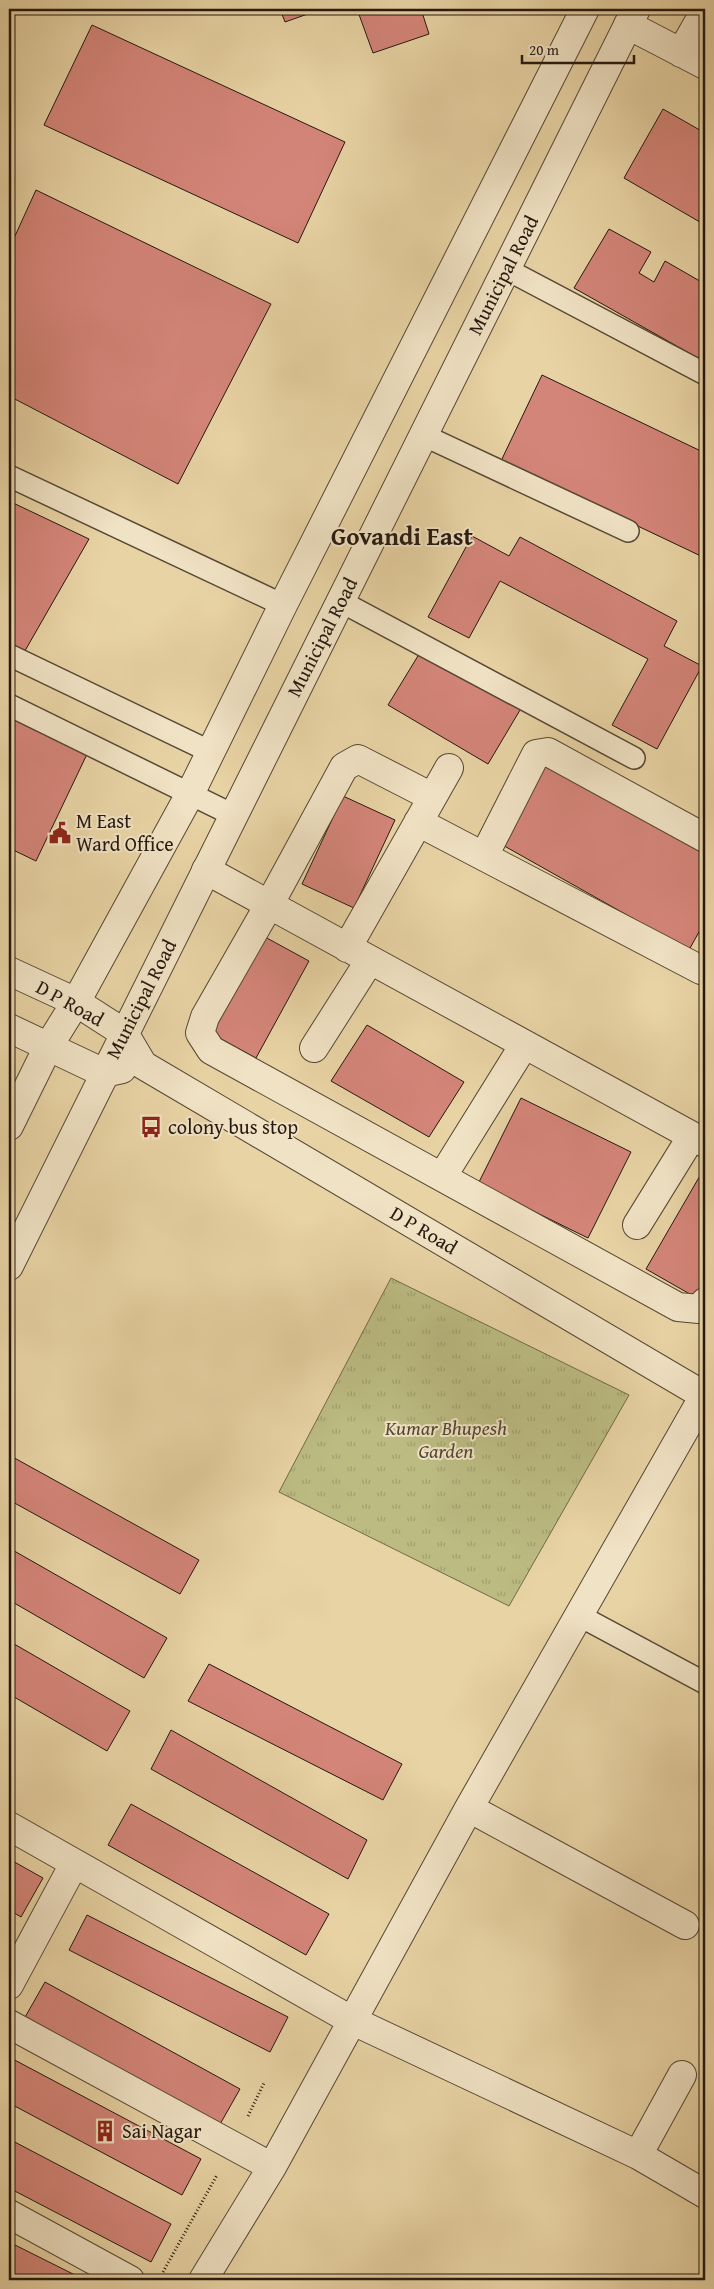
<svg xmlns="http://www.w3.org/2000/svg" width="714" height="2289" font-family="'Gentium Book Plus',serif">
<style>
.grass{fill:url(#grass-tufts);stroke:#706a48}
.building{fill:#d48579;stroke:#25180f}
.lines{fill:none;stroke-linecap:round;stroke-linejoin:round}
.service-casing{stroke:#564734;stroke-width:24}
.minor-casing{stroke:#564734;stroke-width:30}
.tertiary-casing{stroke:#564734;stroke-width:30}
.path{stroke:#25180f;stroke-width:3;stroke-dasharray:1 2.5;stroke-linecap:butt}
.service{stroke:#f0e2c4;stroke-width:21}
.minor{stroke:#f0e2c4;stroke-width:28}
.tertiary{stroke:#f0e2c4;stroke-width:28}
.labels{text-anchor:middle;stroke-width:4;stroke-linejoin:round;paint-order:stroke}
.street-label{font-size:20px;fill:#25180f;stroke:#f0e2c4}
.poi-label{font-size:20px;fill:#25180f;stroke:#f0e2c4;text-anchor:start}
.park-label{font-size:20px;font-style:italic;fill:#524932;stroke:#f0e2c4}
.district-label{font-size:25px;font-weight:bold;fill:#25180f;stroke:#f0e2c4}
</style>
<defs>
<pattern id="grass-tufts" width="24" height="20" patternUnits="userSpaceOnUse" patternTransform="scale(1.25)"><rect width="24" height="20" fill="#bbbb82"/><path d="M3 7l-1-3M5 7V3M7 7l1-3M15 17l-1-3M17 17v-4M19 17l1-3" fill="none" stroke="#a1a06f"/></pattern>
</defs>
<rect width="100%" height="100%" fill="#e8d3a4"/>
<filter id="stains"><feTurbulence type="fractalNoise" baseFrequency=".004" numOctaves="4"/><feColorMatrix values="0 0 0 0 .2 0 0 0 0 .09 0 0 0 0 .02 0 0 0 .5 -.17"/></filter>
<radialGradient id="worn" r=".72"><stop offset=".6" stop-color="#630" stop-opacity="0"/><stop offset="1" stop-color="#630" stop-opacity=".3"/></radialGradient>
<path class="grass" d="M 391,1278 L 629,1395 L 509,1606 L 279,1492 Z"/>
<path class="building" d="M 280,9 L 322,9 L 285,22 Z
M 357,9 L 421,9 L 429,34 L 373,53 Z
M 92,25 L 345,142 L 298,243 L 44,125 Z
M 663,109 L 705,133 L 705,225 L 624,178 Z
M 36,190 L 271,304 L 178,484 L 9,396 L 9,249 Z
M 609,229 L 651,252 L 639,273 L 654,282 L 665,261 L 705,284 L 705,362 L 574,288 Z
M 542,375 L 705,453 L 705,558 L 501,461 Z
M 9,501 L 89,539 L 22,656 L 9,650 Z
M 472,536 L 509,556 L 520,537 L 677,621 L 664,646 L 702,666 L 657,749 L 612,725 L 648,659 L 500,581 L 469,638 L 428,617 Z
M 424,646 L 523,705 L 488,764 L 388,705 Z
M 9,712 L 89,750 L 36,861 L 9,848 Z
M 545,762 L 705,853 L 705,921 L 689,950 L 499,843 Z
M 343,796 L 395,820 L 354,908 L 302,884 Z
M 265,937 L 309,961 L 256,1058 L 212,1034 Z
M 367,1025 L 464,1082 L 429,1137 L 331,1081 Z
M 521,1098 L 631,1152 L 588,1238 L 478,1184 Z
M 705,1167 L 705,1278 L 695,1297 L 646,1269 Z
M 9,1455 L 199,1560 L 180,1594 L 9,1500 Z
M 9,1548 L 167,1638 L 144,1678 L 9,1600 Z
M 9,1641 L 130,1711 L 107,1751 L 9,1694 Z
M 209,1664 L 402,1764 L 383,1800 L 188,1701 Z
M 171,1730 L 367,1840 L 348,1879 L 151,1769 Z
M 131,1804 L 329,1914 L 306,1955 L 108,1845 Z
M 9,1859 L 43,1878 L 21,1917 L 9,1910 Z
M 87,1915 L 288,2017 L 270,2052 L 69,1950 Z
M 45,1982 L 240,2089 L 219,2126 L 24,2019 Z
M 9,2057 L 201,2159 L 182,2195 L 9,2103 Z
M 9,2139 L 171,2224 L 151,2262 L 9,2188 Z
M 9,2242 L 85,2280 L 9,2280 Z"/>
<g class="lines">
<g class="service-casing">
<path id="service" d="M 506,269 L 705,374
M 423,435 L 628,531
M 9,476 L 283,605
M 340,601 L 634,758
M 9,655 L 211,752
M 9,705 L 233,815
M 580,1616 L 705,1683"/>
</g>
<g class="minor-casing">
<path id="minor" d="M 628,25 L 705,65
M 681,53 L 705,11
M 432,797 L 358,759 L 344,767 L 269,905 L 205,1017 L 200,1033 L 211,1050 L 678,1307 L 699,1309 L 705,1302
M 418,822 L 701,970 L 705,967
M 484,856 L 536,754 L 548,752 L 705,838
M 206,870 L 705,1143
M 347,948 L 449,768
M 314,1048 L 370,960
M 442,1177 L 524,1045
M 637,1225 L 692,1136
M 469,1808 L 685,1925
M 9,1826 L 351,2020 L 638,2155 L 705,2194
M 9,1985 L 74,1864
M 9,2024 L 272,2167
M 638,2155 L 682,2075
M 9,2214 L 130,2280
M 203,2280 L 272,2167 L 469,1808 L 705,1394"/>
</g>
<g class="tertiary-casing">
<path id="tertiary" d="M 9,971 L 76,1002 L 124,1033 L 143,1065 L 705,1396
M 9,1028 L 104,1073 L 122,1069
M 9,1126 L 48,1047 L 76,1002 L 190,794 L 283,605 L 585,9
M 9,1266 L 636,9"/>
</g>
<path class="path" d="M 248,2116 L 264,2083
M 163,2272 L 217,2175"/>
<use href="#service" class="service"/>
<use href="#minor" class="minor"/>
<use href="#tertiary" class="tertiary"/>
</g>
<defs>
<g id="civic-bare" transform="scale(1.725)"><path d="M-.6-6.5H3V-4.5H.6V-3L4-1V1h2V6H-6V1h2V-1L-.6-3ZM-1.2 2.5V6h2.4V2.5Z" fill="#8f2418" stroke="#f0e2c4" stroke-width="2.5" paint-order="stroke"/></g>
<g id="bus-bare" transform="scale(1.725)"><path d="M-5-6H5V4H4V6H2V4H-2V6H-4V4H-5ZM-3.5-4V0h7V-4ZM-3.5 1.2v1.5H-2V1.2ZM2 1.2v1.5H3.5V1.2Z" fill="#8f2418" stroke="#f0e2c4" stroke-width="2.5" paint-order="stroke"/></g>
<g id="building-bare" transform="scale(1.725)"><path d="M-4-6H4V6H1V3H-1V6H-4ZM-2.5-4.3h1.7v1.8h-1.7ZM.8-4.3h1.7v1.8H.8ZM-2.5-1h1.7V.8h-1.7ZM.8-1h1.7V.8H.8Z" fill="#8f2418" stroke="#f0e2c4" stroke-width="2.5" paint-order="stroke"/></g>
</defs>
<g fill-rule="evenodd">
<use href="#civic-bare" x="60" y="833"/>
<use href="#bus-bare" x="151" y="1127"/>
<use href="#building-bare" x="105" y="2131"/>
</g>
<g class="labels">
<g class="street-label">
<text transform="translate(503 275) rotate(-63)" y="7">Municipal Road</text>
<text transform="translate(322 637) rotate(-63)" y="7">Municipal Road</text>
<text transform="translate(141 999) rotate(-63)" y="7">Municipal Road</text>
<text transform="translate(70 1003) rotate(29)" y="7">D P Road</text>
<text transform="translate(424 1230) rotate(31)" y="7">D P Road</text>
</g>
<g class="poi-label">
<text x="76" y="828">M East<tspan x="76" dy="23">Ward Office</tspan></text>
<text x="168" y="1134">colony bus stop</text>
<text x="122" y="2138">Sai Nagar</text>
</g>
<g class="park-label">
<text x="446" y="1435">Kumar Bhupesh<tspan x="446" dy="23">Garden</tspan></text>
</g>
<g class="district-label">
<text x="402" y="545">Govandi East</text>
</g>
</g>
<rect width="714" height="2289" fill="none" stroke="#e8d3a4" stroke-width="30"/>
<rect x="10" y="10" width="694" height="2269" fill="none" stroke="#25180f" stroke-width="2.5"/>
<rect x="15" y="15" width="684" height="2259" fill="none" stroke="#25180f"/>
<path d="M522 55v8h112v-8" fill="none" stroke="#25180f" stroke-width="2.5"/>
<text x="529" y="55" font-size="15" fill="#25180f" stroke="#f0e2c4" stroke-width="4" paint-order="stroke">20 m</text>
<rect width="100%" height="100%" filter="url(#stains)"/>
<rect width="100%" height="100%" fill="url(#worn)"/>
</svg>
